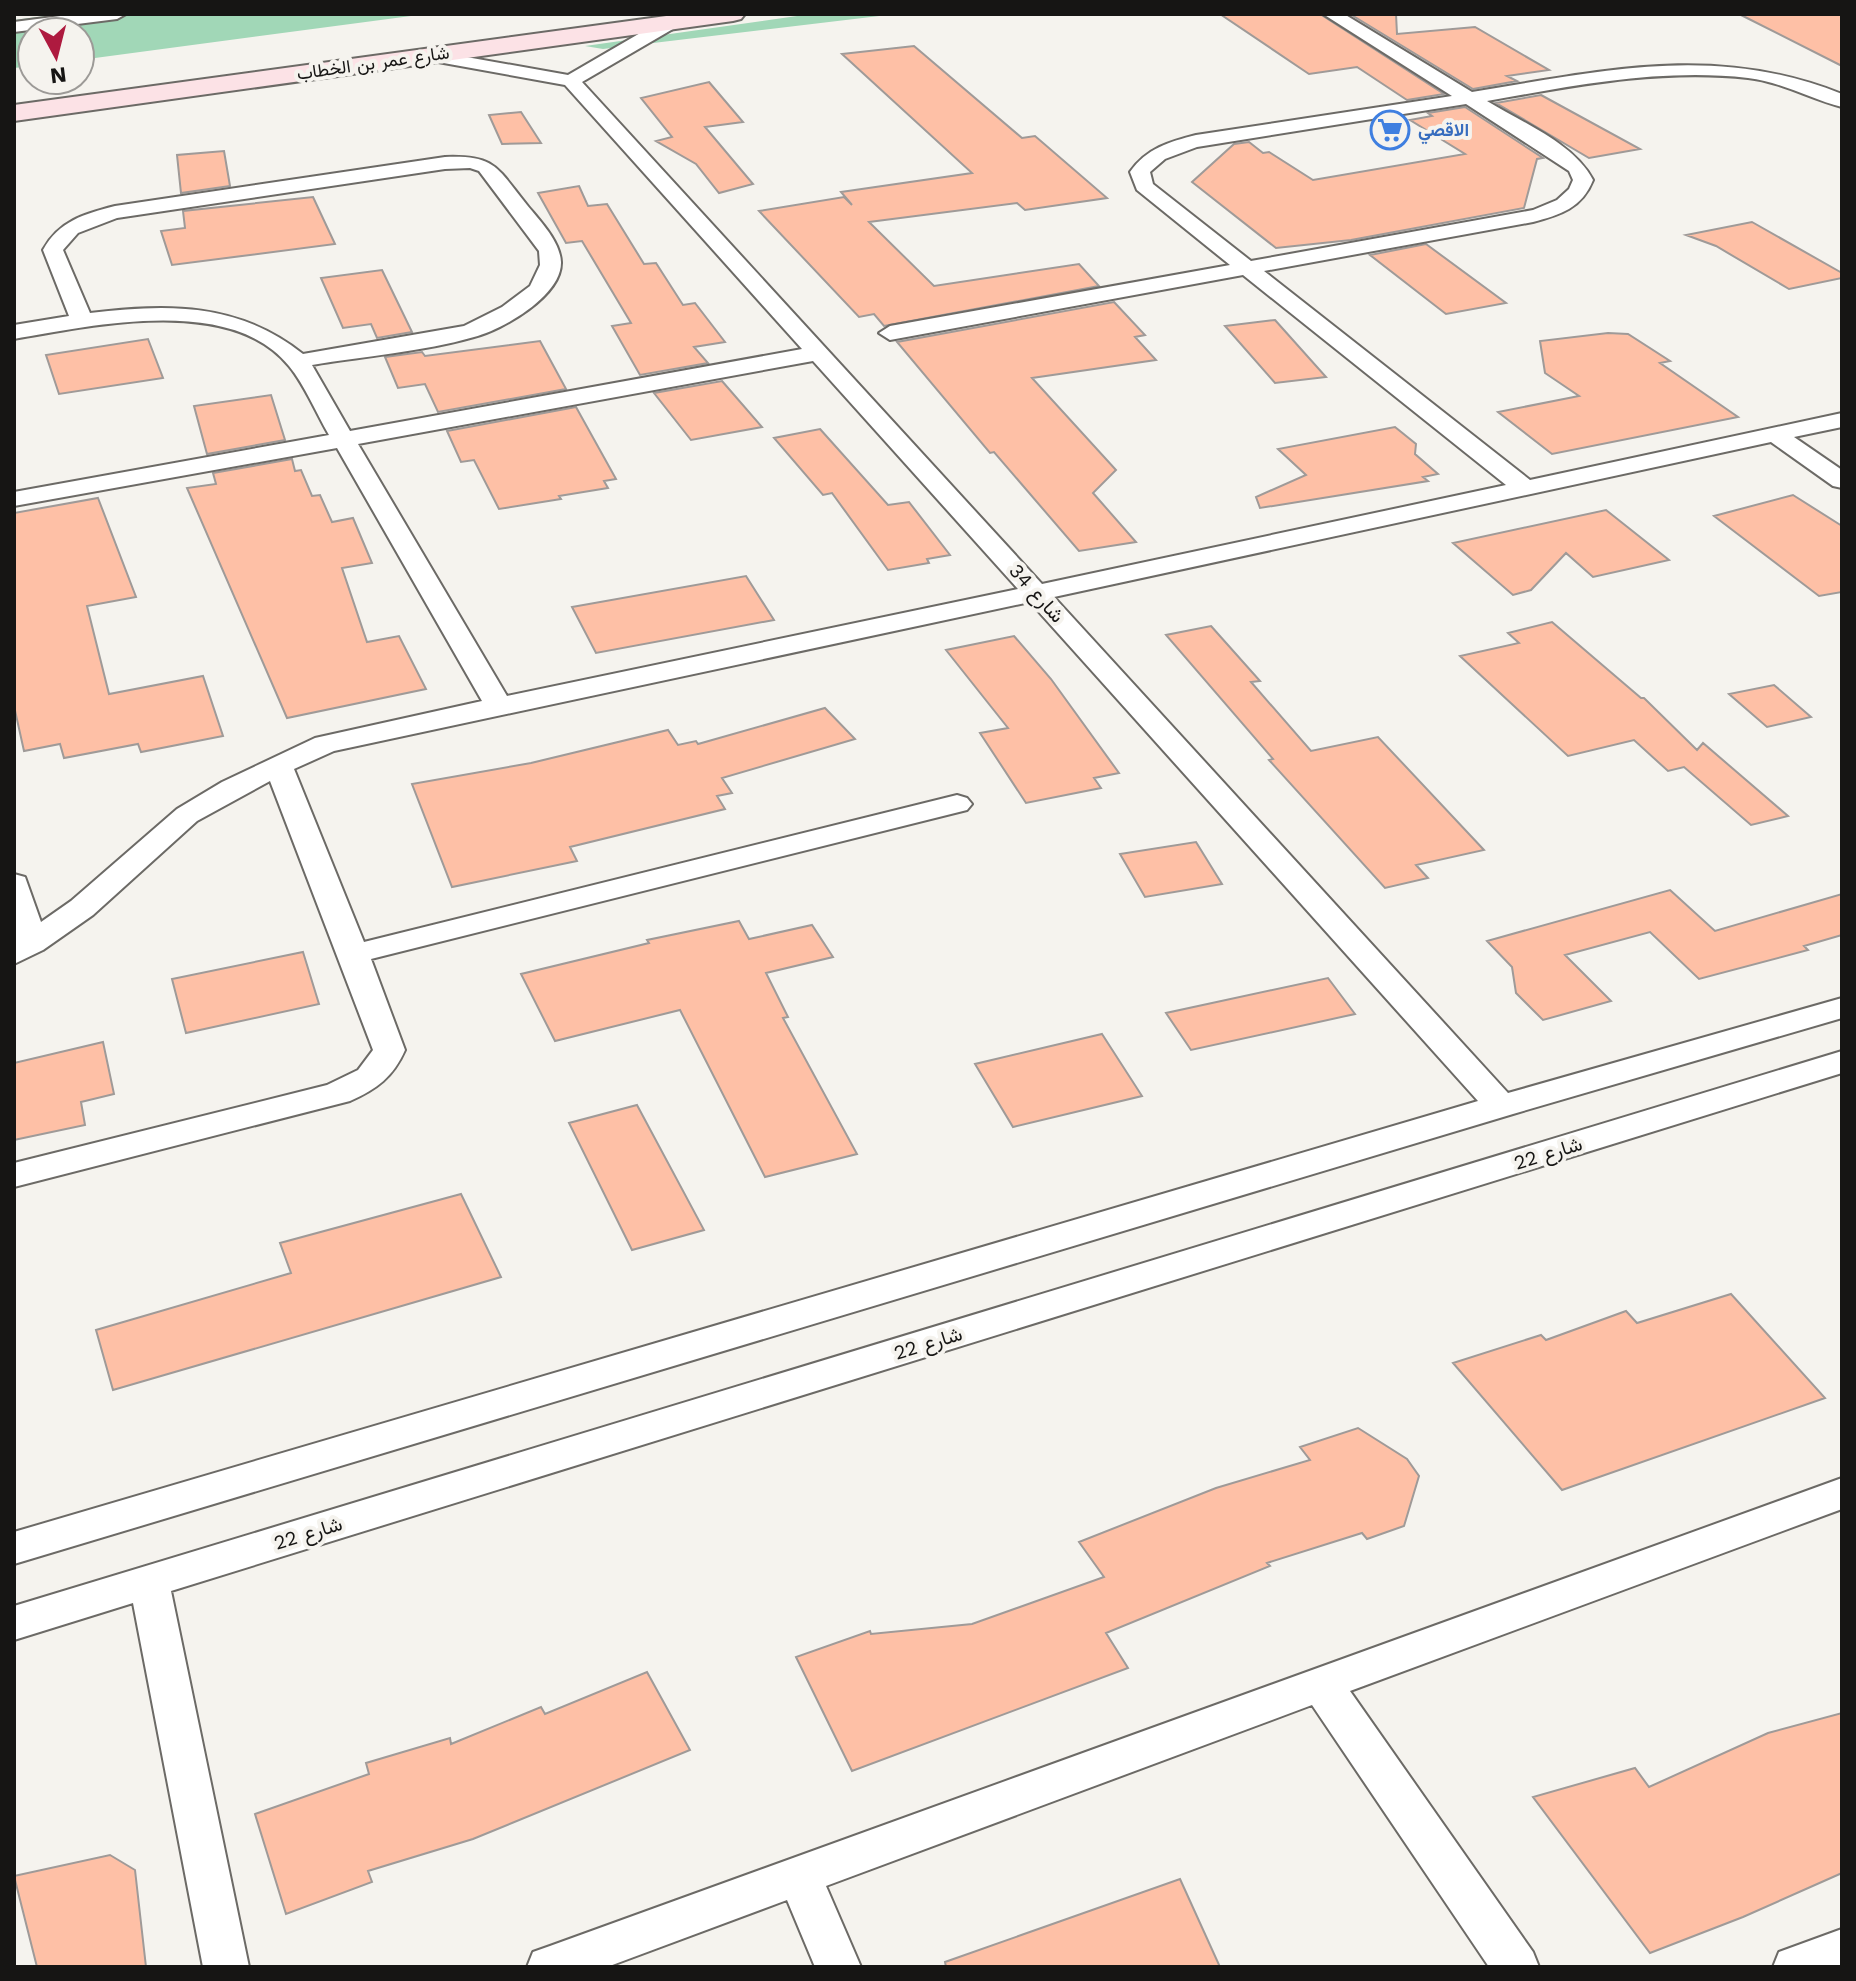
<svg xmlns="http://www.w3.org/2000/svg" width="1856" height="1981" font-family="'Work Sans',Vazirmatn,sans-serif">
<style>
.green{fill:#a1d7b7}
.building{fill:#fec0a6;stroke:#9f9a98;stroke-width:2}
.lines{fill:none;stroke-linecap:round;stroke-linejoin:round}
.street-casing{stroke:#6c6a66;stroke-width:4}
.secondary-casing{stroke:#6c6a66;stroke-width:4}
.street{fill:#fff;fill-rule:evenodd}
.secondary{fill:#fce2e6;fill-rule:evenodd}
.labels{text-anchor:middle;stroke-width:8;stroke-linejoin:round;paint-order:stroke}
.far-street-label{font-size:18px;fill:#161514;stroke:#f5f3ee}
.far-shop-label{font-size:18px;font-weight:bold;fill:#366cbe;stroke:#f5f3ee;text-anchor:start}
.street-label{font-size:20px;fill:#161514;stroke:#f5f3ee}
</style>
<rect width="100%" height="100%" fill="#f5f3ee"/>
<path class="green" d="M 61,14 L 426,14 L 80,60 L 80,32 L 32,32 L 32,66 L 14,68 L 14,20 Z
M 811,14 L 896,14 L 603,49 L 585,46 Z"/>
<path class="building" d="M 1220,14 L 1320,14 L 1444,94 L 1407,100 L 1357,67 L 1309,74 Z
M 1350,14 L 1396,14 L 1397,34 L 1475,27 L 1549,70 L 1507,76 L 1517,81 L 1473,89 Z
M 1739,14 L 1842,14 L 1842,66 Z
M 914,46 L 1022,138 L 1035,136 L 1107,198 L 1025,210 L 1017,203 L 869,222 L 934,286 L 1079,264 L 1099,286 L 884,326 L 874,314 L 859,317 L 759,211 L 844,197 L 852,205 L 841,192 L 972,173 L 842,54 Z
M 709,82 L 743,122 L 705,127 L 753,184 L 719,193 L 696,164 L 656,141 L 672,137 L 641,98 Z
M 1541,95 L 1640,149 L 1589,158 L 1496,103 Z
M 1465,107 L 1543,158 L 1537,159 L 1524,208 L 1351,240 L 1276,248 L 1192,182 L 1234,144 L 1249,142 L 1263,153 L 1269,152 L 1313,180 L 1465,154 L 1410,120 L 1432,116 L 1428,113 Z
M 521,112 L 541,143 L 502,144 L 489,115 Z
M 224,151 L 230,186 L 181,193 L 177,155 Z
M 579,186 L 588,206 L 607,204 L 644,264 L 656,263 L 683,305 L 695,303 L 725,342 L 694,347 L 708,363 L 640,375 L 612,326 L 631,323 L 582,241 L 566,243 L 538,193 Z
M 313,197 L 335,244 L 172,265 L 161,231 L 185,228 L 183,211 Z
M 1752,222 L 1842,273 L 1842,278 L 1789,289 L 1716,246 L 1686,235 Z
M 1426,244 L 1506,303 L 1446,314 L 1370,255 Z
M 382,270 L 412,332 L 377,338 L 371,324 L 343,328 L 321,278 Z
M 1114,302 L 1145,335 L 1135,337 L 1156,360 L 1032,378 L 1116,470 L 1093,493 L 1136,542 L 1079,551 L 994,452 L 990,453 L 897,342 Z
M 1275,320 L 1326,377 L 1275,383 L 1225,326 Z
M 1608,333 L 1628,334 L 1670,361 L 1660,363 L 1738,417 L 1552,454 L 1498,412 L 1579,396 L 1545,373 L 1540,341 Z
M 148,339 L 163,378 L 59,394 L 46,355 Z
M 540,341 L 566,389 L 438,412 L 425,384 L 398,388 L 385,357 L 422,352 L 425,356 Z
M 722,381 L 762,427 L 691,440 L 654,393 Z
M 271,395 L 285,440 L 207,454 L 194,406 Z
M 576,407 L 616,479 L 604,481 L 608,488 L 559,496 L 561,499 L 499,509 L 474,460 L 461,462 L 447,431 Z
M 1395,427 L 1416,444 L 1415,454 L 1438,474 L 1423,477 L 1428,481 L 1260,508 L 1256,497 L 1306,475 L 1278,449 Z
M 820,429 L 888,505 L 909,502 L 950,555 L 927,559 L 929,563 L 888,570 L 832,493 L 823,495 L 774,438 Z
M 292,459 L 295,471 L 301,470 L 312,496 L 320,495 L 332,522 L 353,518 L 372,563 L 342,568 L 367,642 L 399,636 L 426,689 L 287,718 L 187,488 L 216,484 L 213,473 Z
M 1793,495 L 1842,526 L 1842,592 L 1819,596 L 1714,516 Z
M 98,498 L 136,597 L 87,606 L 109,694 L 203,676 L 223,736 L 141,752 L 138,744 L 64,758 L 60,744 L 24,751 L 14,706 L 14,513 Z
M 1606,510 L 1669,560 L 1593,577 L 1566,553 L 1531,590 L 1513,595 L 1453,543 Z
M 746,576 L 774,620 L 596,653 L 572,607 Z
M 1552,622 L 1641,698 L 1644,698 L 1697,750 L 1703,743 L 1788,816 L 1751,825 L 1684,767 L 1668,771 L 1634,740 L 1568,756 L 1460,656 L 1519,643 L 1508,633 Z
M 1211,626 L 1260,681 L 1251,682 L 1311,751 L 1378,737 L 1484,850 L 1416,865 L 1428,878 L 1385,888 L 1269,760 L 1273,759 L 1166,635 Z
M 1014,636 L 1051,679 L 1119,773 L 1094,778 L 1101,788 L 1026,803 L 980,733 L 1008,728 L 946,650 Z
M 1774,685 L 1811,717 L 1767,727 L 1729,694 Z
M 825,708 L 855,739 L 722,778 L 732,793 L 717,796 L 725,809 L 570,847 L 577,861 L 452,887 L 412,784 L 531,763 L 668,730 L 678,745 L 696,741 L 698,744 Z
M 1196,842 L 1222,884 L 1145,897 L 1120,854 Z
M 1670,890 L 1715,931 L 1842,894 L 1842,935 L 1804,946 L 1808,950 L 1699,979 L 1650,932 L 1565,955 L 1611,1001 L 1543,1020 L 1516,993 L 1512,967 L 1487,941 Z
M 739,921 L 749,939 L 812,925 L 833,957 L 766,973 L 788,1017 L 783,1018 L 857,1154 L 765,1177 L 680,1010 L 555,1041 L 521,974 L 649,943 L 647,940 Z
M 303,952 L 319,1004 L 186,1033 L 172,979 Z
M 1328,978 L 1355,1014 L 1191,1050 L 1166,1013 Z
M 1102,1034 L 1142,1096 L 1013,1127 L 975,1064 Z
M 103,1042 L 114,1094 L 81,1102 L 85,1125 L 14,1140 L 14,1063 Z
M 637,1105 L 704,1230 L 632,1250 L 569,1123 Z
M 461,1194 L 501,1277 L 113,1390 L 96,1330 L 291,1273 L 280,1243 Z
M 1731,1294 L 1825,1398 L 1562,1490 L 1453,1363 L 1541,1335 L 1546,1340 L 1626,1311 L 1637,1323 Z
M 1358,1428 L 1407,1459 L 1419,1476 L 1404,1526 L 1367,1539 L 1362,1533 L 1267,1563 L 1270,1566 L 1106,1633 L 1128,1668 L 852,1771 L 796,1657 L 870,1631 L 871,1634 L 972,1624 L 1104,1577 L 1079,1542 L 1216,1488 L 1310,1460 L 1300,1447 Z
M 647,1672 L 690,1750 L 473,1839 L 368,1871 L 372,1882 L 286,1914 L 255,1814 L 369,1774 L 366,1763 L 450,1738 L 451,1744 L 541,1707 L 545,1714 Z
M 1842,1713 L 1842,1873 L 1743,1917 L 1650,1953 L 1533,1797 L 1635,1768 L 1649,1787 L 1768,1733 Z
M 110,1855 L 135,1870 L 146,1967 L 37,1967 L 14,1876 Z
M 1180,1879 L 1220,1967 L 946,1967 L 945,1962 Z"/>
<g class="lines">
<g class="street-casing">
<path id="street" d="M 76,14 L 126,14 L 117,19 L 14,32 L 14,22 Z
M 1323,14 L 1344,14 L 1472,92 C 1602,71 1715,43 1842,94 L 1842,107 C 1810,99 1782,82 1748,78 C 1660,68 1573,86 1487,101 C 1521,122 1574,143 1593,180 C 1582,208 1560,215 1533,222 L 1264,271 L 1530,480 L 1842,413 L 1842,427 L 1794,437 L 1842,470 L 1842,488 L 1833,486 L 1771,442 L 1054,597 L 1508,1093 L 1842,998 L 1842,1018 L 1513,1114 L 14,1564 L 14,1532 L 1478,1101 L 1030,602 L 334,751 L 294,769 L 364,942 L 957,795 L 967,798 L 972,804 L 967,810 L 371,959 L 405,1050 C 393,1077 377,1089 350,1101 L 14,1187 L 14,1163 L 327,1085 L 358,1070 L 373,1050 L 270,781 L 197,821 L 93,915 L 43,950 L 14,964 L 14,874 L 25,877 L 41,922 L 71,901 L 177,809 L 222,782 L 315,738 L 482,701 L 337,448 L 14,506 L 14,492 L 329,435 C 316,413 305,385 289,366 C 231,294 91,326 14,339 L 14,325 L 69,316 L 43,250 C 59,221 84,214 115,206 L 445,157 C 496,155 497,168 527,205 C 540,221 560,241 561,262 C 562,296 502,330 474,337 C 422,352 365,356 312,365 L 350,431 L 802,349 L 565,85 L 427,60 L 418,55 L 427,50 L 568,75 L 666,18 L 678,18 L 681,22 L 678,26 L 582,82 L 1042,584 L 1506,485 L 1243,275 L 890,340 L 879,333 L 890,326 L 1230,265 L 1137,190 L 1130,172 C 1147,148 1169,142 1196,135 L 1452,96 ZM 1466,104 L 1569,171 L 1573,180 L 1569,189 L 1557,200 L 1533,210 L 1251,261 L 1153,184 L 1150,172 L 1165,159 L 1197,147 ZM 470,168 L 479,171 L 539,251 L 540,265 L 530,286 L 502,307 L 464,326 L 303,354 C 238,302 168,304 90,313 L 63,250 L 78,233 L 117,218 L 445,169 ZM 813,361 L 1018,589 L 507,696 L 358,444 Z
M 1842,1051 L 1842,1073 L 171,1591 L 249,1967 L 203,1967 L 133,1603 L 14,1640 L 14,1606 Z
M 1842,1478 L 1842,1509 L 1350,1691 L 1533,1952 L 1539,1967 L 1489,1967 L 1312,1705 L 826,1886 L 861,1967 L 815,1967 L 787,1900 L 607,1967 L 527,1967 L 533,1952 L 550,1946 Z
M 1842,1929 L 1842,1967 L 1773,1967 L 1779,1952 Z"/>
</g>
<g class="secondary-casing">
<path id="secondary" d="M 681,14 L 745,14 L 741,19 L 733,21 L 14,121 L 14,105 Z"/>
</g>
<use href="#street" class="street"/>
<use href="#secondary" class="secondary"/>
</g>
<defs>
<g id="supermarket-ring" transform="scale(2)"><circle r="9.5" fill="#f5f3ee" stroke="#3f7fe0" stroke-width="1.5"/><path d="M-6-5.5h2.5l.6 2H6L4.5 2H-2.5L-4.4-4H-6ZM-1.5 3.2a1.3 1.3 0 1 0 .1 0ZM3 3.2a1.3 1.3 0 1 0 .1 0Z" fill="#3f7fe0"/></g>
</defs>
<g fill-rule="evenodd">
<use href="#supermarket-ring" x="1390" y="130"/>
</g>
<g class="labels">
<g class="far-street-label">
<text transform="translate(373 63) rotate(-8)" y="6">شارع عمر بن الخطاب</text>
</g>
<g class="far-shop-label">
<text x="1418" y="136">الاقصي</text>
</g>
<g class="street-label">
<text transform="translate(1037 593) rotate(48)" y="7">شارع 34</text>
<text transform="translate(1548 1153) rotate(-17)" y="7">شارع 22</text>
<text transform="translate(928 1343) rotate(-17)" y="7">شارع 22</text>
<text transform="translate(308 1533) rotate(-17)" y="7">شارع 22</text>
</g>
</g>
<rect width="1856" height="1981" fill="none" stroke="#161514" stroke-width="32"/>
<g transform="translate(56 56) rotate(173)"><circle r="38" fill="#f5f3ee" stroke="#9c9a97" stroke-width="2"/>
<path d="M0-6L14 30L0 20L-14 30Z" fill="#ae1a3f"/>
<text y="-12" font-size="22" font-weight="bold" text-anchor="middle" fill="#161514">N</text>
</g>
</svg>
